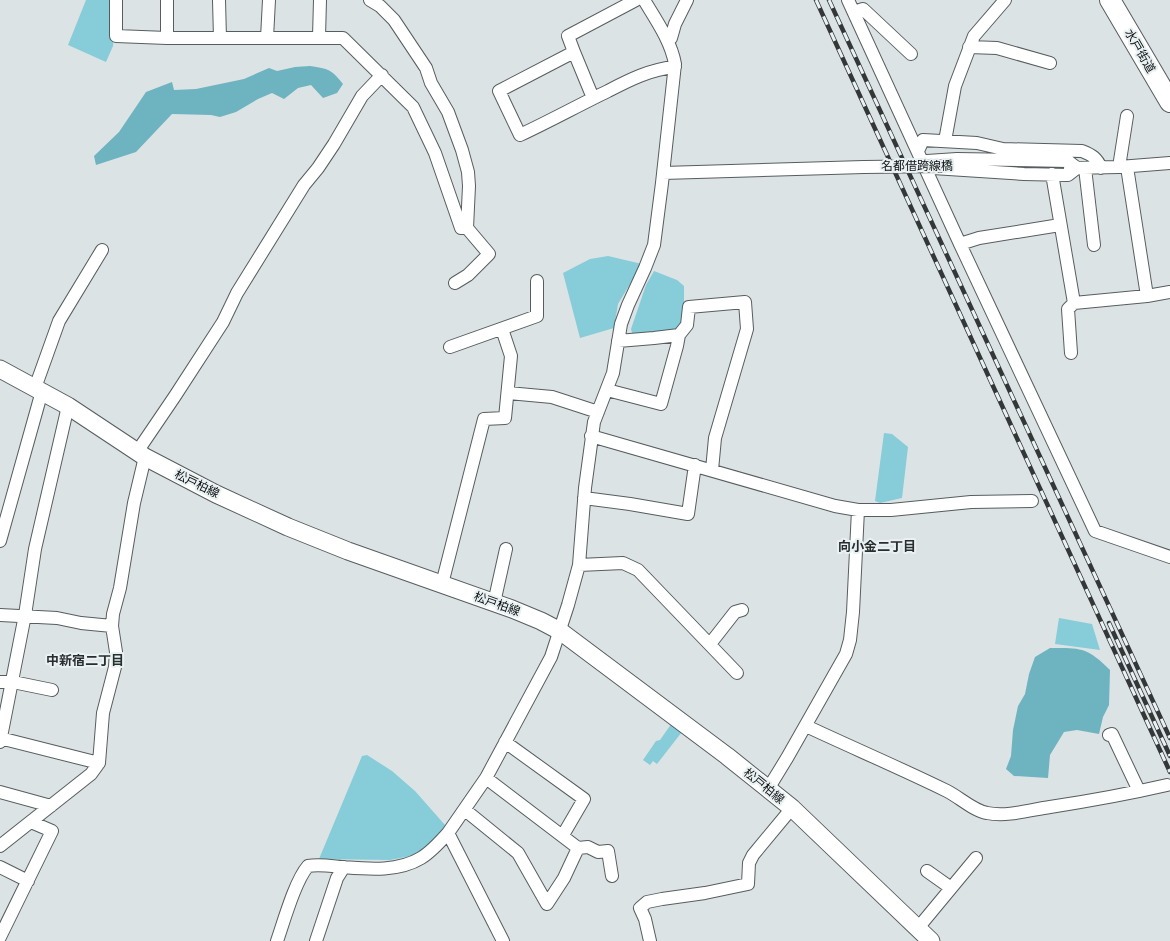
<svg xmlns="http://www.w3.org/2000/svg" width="1170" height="941" font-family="Quicksand,'Noto Sans JP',sans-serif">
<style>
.green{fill:#86ccd9}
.forest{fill:#6eb3c0}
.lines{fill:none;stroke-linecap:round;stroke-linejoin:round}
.minor-casing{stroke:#575d5e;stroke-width:14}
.secondary-casing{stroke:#575d5e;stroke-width:19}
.trunk-casing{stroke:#575d5e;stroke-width:22}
.minor{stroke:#fff;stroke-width:12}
.secondary{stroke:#fff;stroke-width:17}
.trunk{stroke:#fff;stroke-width:20}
.rail-casing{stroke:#343738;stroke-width:4.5}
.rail{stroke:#e9f1f2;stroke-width:3;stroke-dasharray:9;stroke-linecap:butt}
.minor-bridge-casing{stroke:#575d5e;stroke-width:14;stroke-linecap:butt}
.minor-bridge{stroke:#fff;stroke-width:12}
.labels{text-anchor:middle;stroke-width:4;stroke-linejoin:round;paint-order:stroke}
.street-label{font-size:12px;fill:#0c0f0f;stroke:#e9f1f2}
.neighbourhood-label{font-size:13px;font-weight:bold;fill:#282d2e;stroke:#e9f1f2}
</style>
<rect width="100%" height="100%" fill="#dce3e5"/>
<path class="green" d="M 86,0 L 114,0 L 114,36 L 113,46 L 106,62 L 68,45 Z
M 608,256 L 642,264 L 618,304 L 614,328 L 580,338 L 563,273 L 590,259 Z
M 654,271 L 677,280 L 684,286 L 684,309 L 681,329 L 651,335 L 632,333 L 631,329 L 646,285 Z
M 884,433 L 892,434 L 908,447 L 902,498 L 880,503 L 875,501 Z
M 1059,618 L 1092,624 L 1100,650 L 1055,644 Z
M 674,720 L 685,728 L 657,764 L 653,761 L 650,765 L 643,760 L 656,741 L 660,740 Z
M 367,755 L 392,771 L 415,791 L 445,825 L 444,829 L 432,846 L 416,855 L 390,860 L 319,859 L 362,756 Z"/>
<path class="forest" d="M 310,66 C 329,69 331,69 343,84 L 337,93 L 323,98 L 311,85 L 298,88 L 284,99 L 272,93 L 258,99 L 236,112 L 220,117 L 211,115 L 172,114 L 136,152 L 96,165 L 94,156 L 119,132 L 146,92 L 172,82 L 174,90 L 196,89 L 244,79 L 269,68 L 277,71 L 295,67 Z
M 1050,648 C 1081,648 1087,647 1110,670 L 1109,705 L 1103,717 L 1099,734 L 1077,730 L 1064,732 L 1050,755 L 1048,778 L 1014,776 L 1006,769 L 1011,756 L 1013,730 L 1018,706 L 1025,694 L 1029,674 L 1035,657 Z"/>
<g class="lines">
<g class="minor-casing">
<path id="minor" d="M 116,0 L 116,36 L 167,38 L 343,38 L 413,107 L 435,153 L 461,228 L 467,228 L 489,254 L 468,275 L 455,283
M 167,0 L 167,38
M 219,0 L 220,38
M 370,0 L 380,6 L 394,20 L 426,68 L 431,83 L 448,112 L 462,150 L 468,172 L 469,186 L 467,228
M 848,0 L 960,244 L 1095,531 L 1170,557
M 854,12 L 863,9 L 911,54
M 319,37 L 320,0
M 267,38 L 269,0
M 668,41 L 671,38 L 675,24 L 687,0
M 969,47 L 997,48 L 1050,63
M 574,52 L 568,36 L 636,0
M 593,98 L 574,52 L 499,91 L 520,135 C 550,121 579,105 608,91 C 629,80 651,69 675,67
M 945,141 L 955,86 L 974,36 L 1005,0
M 918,151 L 923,140 L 977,143 L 1003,149 L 1082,151 C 1092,155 1097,158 1101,168
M 927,161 L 957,159 L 1068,161 L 1077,168 L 1068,175 L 1024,174 L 933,168
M 1119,167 L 1127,116
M 1127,167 L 1147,296
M 1070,168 L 1119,167 L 1170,163
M 1085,168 L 1094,245
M 663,173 L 864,167
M 1052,174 L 1074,303 L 1147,296 L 1170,292
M 960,244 L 979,238 L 1060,225
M 618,341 L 654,338 L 679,335 L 687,325 L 689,307 L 745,302 L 747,329 L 715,438 L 712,470
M 450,347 L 537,316 L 537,281
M 1071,353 L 1068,309 L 1074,303
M 35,388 L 59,321 L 102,250
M 607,390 L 661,404 L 677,346 L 679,335
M 508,393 L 552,397 L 598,412
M 591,436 L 835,506 L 858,510 L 891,510 L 971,502 L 1032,501
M 137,452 L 175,396 L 223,322 L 237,293 L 304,185 L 318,168 L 334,144 L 362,96 L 382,75
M 584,498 L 630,504 L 688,514 L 695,465
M 0,541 L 42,391
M 579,565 L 623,563 L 638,570 L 737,673
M 442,584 L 484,419 L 505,418 L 511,356 L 502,329
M 494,603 L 506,549
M 0,615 L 57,618 L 81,623 L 112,626
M 710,644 L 735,612 L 742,610
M 0,682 L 13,682 L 52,690
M 806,726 C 853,748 900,768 947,791 C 959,797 974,811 987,813 C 1007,817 1030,810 1050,807 C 1089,801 1128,794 1167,785
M 1109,735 L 1112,734 L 1139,791
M 0,738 L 99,763
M 0,742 L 25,615 L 35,549 L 68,406
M 505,742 L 584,799 L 563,835
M 486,778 L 578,848
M 768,789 L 787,758 L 846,654 L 850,640 L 853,612 L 858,510
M 0,792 L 51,806
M 465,810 L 518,853 L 547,904 L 564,878 L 578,848 L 588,847 L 598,852 L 608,851 L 612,876
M 0,846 L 91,774 L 99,763 L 103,713 L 115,667 L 116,652 L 112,626 L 113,614 L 120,588 L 134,503 L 145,457
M 0,867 L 28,881
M 927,871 L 951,888
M 918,928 L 976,858
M 0,937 L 52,831 L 31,822
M 277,941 C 284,921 295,881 308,866 C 319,864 331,866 342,867 C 368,869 398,872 421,858 C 431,852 440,842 448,833
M 316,941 L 337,878 L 344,867
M 503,941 L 448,833 L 486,778 L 551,657 L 568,605 L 579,565 L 585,488 L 594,422 L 613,373 L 621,324 L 628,305 L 645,268 L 654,245 L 662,183 L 675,64 C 671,41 656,20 644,0
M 650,941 L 645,919 L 640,908 L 647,902 L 662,899 L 705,893 L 748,884 L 749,863 L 753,855 L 792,808"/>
</g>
<g class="secondary-casing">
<path id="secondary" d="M 0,369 L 68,406 L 145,457 L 216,494 L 288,527 L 348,551 L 512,609 L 541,621 L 560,631 L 727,756 L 792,808 L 931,941"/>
</g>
<g class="trunk-casing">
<path id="trunk" d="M 1110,0 L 1170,102"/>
</g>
<use href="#minor" class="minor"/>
<use href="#secondary" class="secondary"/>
<use href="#trunk" class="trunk"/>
<g class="rail-casing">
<path id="rail" d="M 816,0 L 1170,772
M 829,0 L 1170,738
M 1109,623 L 1170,756"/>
</g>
<use href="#rail" class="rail"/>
<g class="minor-bridge-casing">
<path id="minor-bridge" d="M 864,167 L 943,166"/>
</g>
<use href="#minor-bridge" class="minor-bridge"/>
</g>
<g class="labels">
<g class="street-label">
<text transform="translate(1140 51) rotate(60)" y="4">水戸街道</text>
<text x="917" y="170">名都借跨線橋</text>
<text transform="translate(197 484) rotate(26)" y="4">松戸柏線</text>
<text transform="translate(497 604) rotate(20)" y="4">松戸柏線</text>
<text transform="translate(764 786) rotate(39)" y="4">松戸柏線</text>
</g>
<g class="neighbourhood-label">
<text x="877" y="551">向小金二丁目</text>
<text x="85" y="665">中新宿二丁目</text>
</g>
</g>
</svg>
